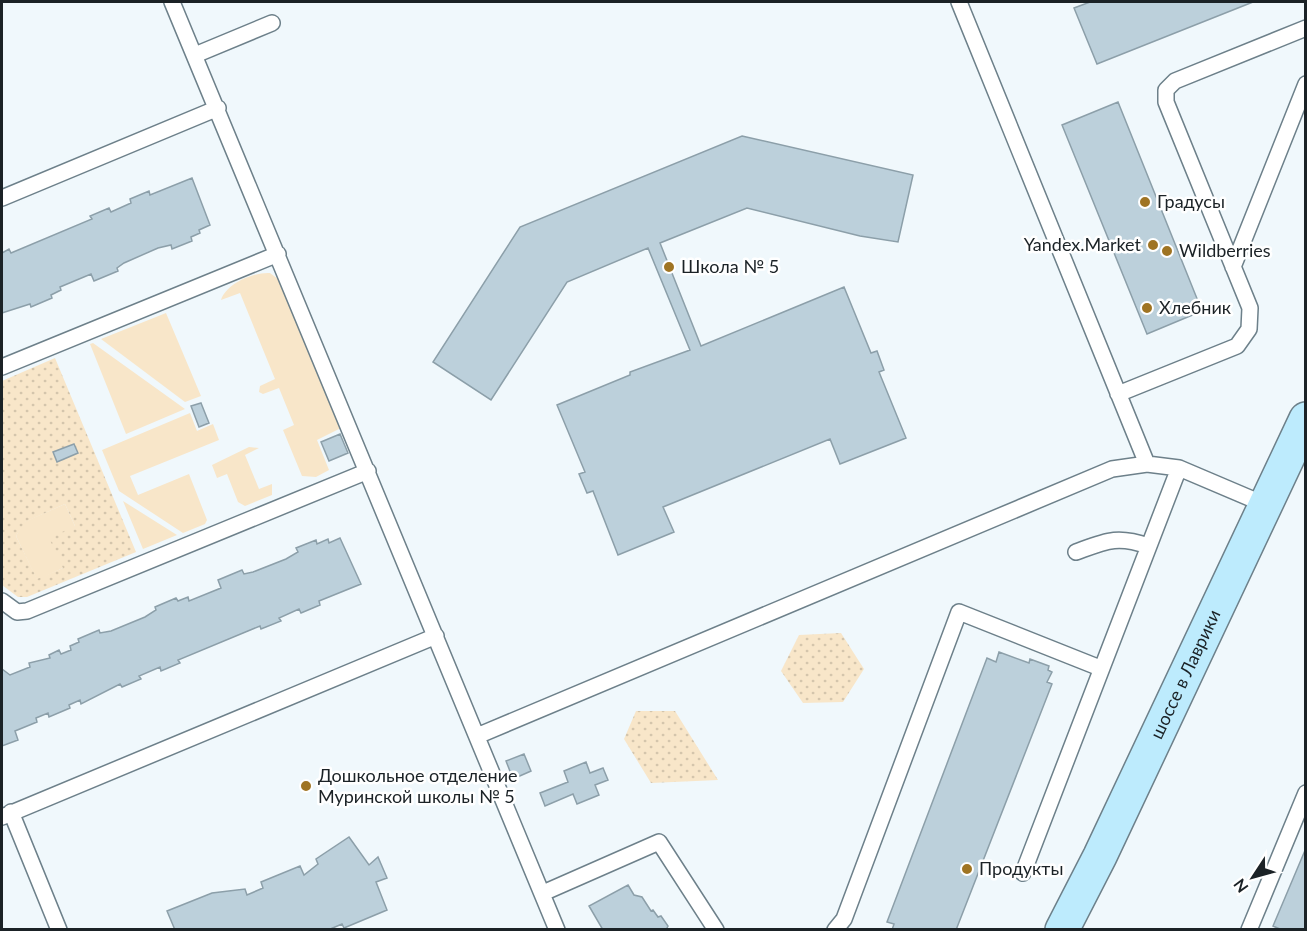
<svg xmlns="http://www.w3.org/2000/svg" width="1307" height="931" font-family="Lato,sans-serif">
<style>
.grass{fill:#f8e6c9}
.park{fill:url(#park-dots);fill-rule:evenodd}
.building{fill:#bcd0db;stroke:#8c9fa9;stroke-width:1.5}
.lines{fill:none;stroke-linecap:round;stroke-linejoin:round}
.lane-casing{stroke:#6d808a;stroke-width:18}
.secondary-casing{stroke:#6d808a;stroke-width:36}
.lane{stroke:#fff;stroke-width:15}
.secondary{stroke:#bdebfd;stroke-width:33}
.poi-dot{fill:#9f7423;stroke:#fff;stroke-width:2}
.labels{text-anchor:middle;stroke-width:5;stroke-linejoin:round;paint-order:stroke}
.poi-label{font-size:18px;fill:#1b2226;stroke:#fff;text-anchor:start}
.street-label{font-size:18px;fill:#1b2226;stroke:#fff}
</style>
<defs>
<pattern id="park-dots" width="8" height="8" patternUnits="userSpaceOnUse" patternTransform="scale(1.5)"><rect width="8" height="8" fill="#f8e6c9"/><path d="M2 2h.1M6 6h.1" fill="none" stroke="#d4c5ac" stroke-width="1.8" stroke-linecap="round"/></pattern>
</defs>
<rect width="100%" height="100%" fill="#f0f8fc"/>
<path class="grass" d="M 270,273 L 282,282 L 341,428 L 317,440 L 329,470 L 316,477 L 302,476 L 283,430 L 294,425 L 279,388 L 263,394 L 259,392 L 260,386 L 275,379 L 240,293 L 221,300 C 226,284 253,272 270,273 Z
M 166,313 L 201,396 L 185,402 L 101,339 Z
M 93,343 L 185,409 L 126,434 L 90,344 Z
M 190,413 L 197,431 L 213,424 L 219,440 L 130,476 L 138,495 L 189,474 L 207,520 L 205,524 L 183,533 L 119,491 L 102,450 Z
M 249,447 L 259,448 L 245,455 L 259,489 L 272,484 L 272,495 L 245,506 L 238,502 L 227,474 L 217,478 L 212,465 Z
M 123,501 L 177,535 L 143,549 Z
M 65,504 L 75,526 L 63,568 L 37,580 L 16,536 L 24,522 Z"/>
<path class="park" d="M 55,358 L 136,552 L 27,597 L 18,597 L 2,585 L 2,381 ZM 65,504 L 75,526 L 49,538 L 63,568 L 37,579 L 16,536 L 25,522 Z
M 841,633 L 864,669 L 843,702 L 803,703 L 781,671 L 799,635 Z
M 636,711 L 675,711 L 718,780 L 651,783 L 624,739 Z"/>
<path class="building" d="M 1090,2 L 1253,2 L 1097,64 L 1074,8 Z
M 1118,102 L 1202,311 L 1147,334 L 1062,125 Z
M 742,136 L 913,175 L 898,242 L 860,236 L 747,208 L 660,243 L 701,346 L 844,287 L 871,353 L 877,351 L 884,370 L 879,372 L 906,438 L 840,464 L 830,439 L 663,507 L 674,532 L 618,555 L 593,491 L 587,493 L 579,474 L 585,472 L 557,405 L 630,375 L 630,372 L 690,350 L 648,248 L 567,282 L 491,400 L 433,362 L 520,227 Z
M 192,178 L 210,225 L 199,230 L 200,233 L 191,237 L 192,241 L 172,249 L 171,245 L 158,248 L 124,263 L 117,268 L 118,271 L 94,281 L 91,274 L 60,287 L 61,290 L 51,295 L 52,298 L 31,307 L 30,304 L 2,313 L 2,253 L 9,249 L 11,253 L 92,219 L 90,216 L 109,208 L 111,212 L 131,203 L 130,199 L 149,191 L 150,195 Z
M 201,403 L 209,423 L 199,427 L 191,406 Z
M 340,434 L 348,453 L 329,461 L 321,442 Z
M 74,444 L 78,453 L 57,462 L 53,452 Z
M 340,538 L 361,584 L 319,601 L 320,605 L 301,613 L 299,609 L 279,618 L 281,621 L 261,629 L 260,626 L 178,660 L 180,663 L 161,671 L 160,667 L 139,676 L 141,679 L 122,687 L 120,684 L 81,704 L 80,700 L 69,705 L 70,708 L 49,717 L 48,713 L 36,718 L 37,722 L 15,731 L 18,740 L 2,746 L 2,669 L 10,675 L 30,667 L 29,663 L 50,658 L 49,655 L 59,650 L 61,654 L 71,650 L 70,646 L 79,642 L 78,639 L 99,630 L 100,633 L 111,631 L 145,617 L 156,610 L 155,607 L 176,598 L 178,601 L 188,597 L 189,601 L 221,588 L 218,580 L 242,570 L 244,574 L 253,572 L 286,559 L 298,552 L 296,548 L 316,540 L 317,544 L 328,539 L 329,543 Z
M 999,652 L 1029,663 L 1030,659 L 1049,666 L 1048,670 L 1052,672 L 1047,682 L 1052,684 L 956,930 L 892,930 L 894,924 L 887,922 L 987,658 L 996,662 Z
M 524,754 L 531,771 L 513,779 L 506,761 Z
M 586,762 L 590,773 L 603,768 L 608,780 L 595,785 L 599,795 L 577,804 L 573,794 L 545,806 L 540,793 L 568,782 L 564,771 Z
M 349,837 L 369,865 L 378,857 L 387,878 L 376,882 L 387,910 L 344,928 L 342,924 L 328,930 L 175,930 L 167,911 L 212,893 L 245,889 L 247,895 L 263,888 L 261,882 L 300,866 L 304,875 L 318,864 L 316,859 Z
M 1306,848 L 1306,930 L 1282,930 L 1273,926 Z
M 628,885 L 634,895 L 642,897 L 651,911 L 653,910 L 658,917 L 661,916 L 668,926 L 666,930 L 603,930 L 589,906 Z"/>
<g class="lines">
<g class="lane-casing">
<path id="lane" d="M 172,2 L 557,930
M 959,2 L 1147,464
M 195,55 L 272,23
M 2,198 L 218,108
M 1233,267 L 1306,84
M 2,367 L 278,254
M 1118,394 L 1237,346 L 1249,329 L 1250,308 L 1166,102 L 1166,90 L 1175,81 L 1306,28
M 1076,552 C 1106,541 1117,535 1148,546
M 2,601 L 17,612 L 27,611 L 368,471
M 477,736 L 1112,469 L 1147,464 L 1179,468 L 1266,505
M 11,812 L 59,930
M 2,817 L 436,636
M 1023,873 L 1179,468
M 543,893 L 659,842 L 716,930
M 835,930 L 844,919 L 959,612 L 1100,668
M 1249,930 L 1306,793"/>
</g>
<g class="secondary-casing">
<g id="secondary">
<path id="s1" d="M 1062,930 L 1100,856 L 1306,419"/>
</g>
</g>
<use href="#lane" class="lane"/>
<use href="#secondary" class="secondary"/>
</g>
<g class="poi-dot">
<circle cx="1145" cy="202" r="6"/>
<circle cx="1153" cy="245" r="6"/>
<circle cx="1167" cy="251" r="6"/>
<circle cx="669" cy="267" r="6"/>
<circle cx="1147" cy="308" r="6"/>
<circle cx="306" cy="786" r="6"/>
<circle cx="967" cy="869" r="6"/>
</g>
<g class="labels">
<g class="poi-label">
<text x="1157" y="208">Градусы</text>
<text x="1141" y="251" text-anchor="end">Yandex.Market</text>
<text x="1179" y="257">Wildberries</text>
<text x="681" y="273">Школа № 5</text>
<text x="1159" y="314">Хлебник</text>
<text x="318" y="782">Дошкольное отделение<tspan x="318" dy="21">Муринской школы № 5</tspan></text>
<text x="979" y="875">Продукты</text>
</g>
<g class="street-label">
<text dy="6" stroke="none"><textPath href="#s1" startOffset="284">шоссе в Лаврики</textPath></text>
</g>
</g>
<rect width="1307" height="931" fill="none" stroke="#1b2226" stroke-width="6"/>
<g transform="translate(1253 877) rotate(234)" stroke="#ffffff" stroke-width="4.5" paint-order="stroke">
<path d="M0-4.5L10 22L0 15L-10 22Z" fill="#1b2226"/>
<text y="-9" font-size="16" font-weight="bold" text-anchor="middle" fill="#1b2226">N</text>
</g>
</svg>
